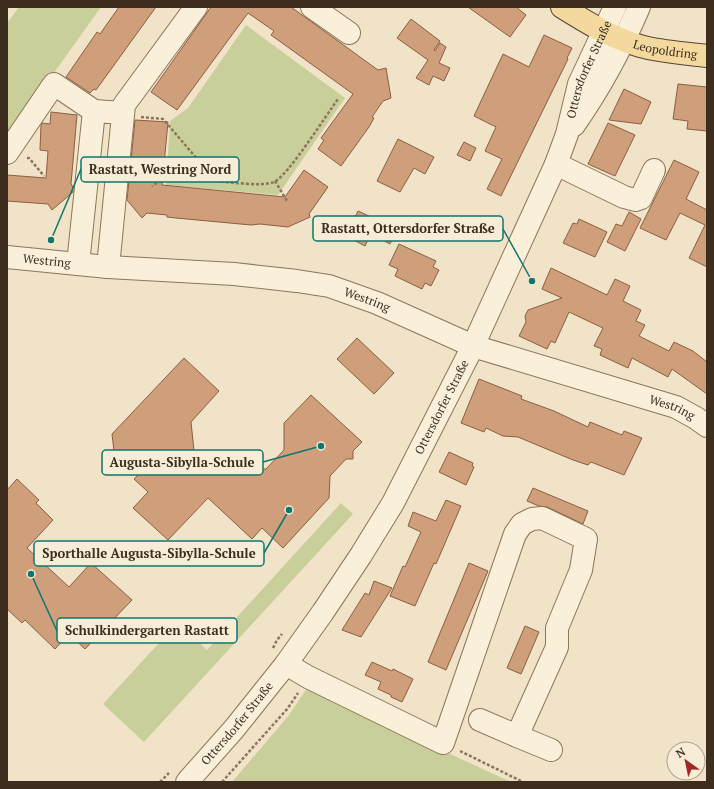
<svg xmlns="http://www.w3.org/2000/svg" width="714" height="789" font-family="'PT Serif',serif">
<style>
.green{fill:#c9cf9a}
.building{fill:#cf9e7b;stroke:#8c5e40}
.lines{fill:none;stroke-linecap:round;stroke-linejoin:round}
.minor-casing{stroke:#8c755b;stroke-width:24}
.major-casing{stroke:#5a432f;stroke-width:24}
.path{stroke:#8c755b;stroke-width:2.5;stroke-dasharray:3 2;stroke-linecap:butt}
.minor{stroke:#faf0da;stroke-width:22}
.major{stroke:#f3d99e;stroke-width:22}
.labels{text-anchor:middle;stroke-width:3;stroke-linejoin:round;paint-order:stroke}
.street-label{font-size:12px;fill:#3c2d1f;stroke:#f7edd6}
.leader{fill:none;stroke:#0f766e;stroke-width:1.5}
.callout-dot{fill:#0f766e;stroke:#f7edd6;stroke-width:1.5}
.callout{fill:#f7edd6;stroke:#0f766e;stroke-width:1.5}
.callout-label{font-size:13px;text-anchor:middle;font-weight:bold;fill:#3c2d1f}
</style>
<rect width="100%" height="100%" fill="#f0e3c7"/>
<path class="green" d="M 19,7 L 101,7 L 11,133 L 7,137 L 7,23 Z
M 246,25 L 345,98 L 278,195 L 166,185 L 170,121 L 188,108 Z
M 341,503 L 353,514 L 144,742 L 103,704 L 182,618 L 194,629 L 190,634 L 207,650 Z
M 309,685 L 435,747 L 511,782 L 232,782 L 289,715 Z"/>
<path class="building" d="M 119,7 L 156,7 L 96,90 L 94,89 L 90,93 L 66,77 L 97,32 L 100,34 Z
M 211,7 L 291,7 L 378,70 L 386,68 L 391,98 L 383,101 L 372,117 L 374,118 L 369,127 L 341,166 L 318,149 L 324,140 L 321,138 L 353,94 L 271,35 L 274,31 L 248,13 L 177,110 L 151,92 Z
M 468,7 L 516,7 L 526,15 L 510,37 Z
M 411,19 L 440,41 L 434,50 L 435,51 L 440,43 L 446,47 L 439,63 L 450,68 L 444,81 L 433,76 L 429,85 L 416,78 L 428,60 L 397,38 Z
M 544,35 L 572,48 L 567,58 L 568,59 L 501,196 L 487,189 L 502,159 L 485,151 L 496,127 L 474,116 L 503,54 L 529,67 Z
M 678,84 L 707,87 L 707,131 L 687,129 L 688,121 L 673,119 Z
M 624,89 L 651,102 L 641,124 L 609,120 Z
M 51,112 L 77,115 L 71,184 L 73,187 L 73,192 L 52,210 L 48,204 L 7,201 L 7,175 L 46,178 L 48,151 L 40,150 L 41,125 L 42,123 L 50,124 Z
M 135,120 L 168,122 L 162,185 L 285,197 L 304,170 L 328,187 L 309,214 L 310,217 L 288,227 L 260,224 L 251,225 L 176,218 L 167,217 L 167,215 L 147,213 L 142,218 L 127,200 Z
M 608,123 L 635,135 L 615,176 L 588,164 Z
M 398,139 L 434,157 L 425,174 L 414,168 L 400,192 L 377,181 Z
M 464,142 L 476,148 L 470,161 L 457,155 Z
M 674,160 L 699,172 L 686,199 L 707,210 L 707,267 L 689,258 L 705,225 L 680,213 L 666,240 L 640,228 Z
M 358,211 L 397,229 L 390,244 L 371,234 L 365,246 L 346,236 Z
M 629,212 L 641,219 L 625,251 L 607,242 L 616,224 L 622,226 Z
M 579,219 L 607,232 L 595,257 L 563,243 L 573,223 L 577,224 Z
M 399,244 L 436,261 L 433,267 L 439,270 L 431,286 L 425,283 L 422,289 L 395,276 L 398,269 L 389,265 Z
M 551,268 L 607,295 L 615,279 L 630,286 L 623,301 L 641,310 L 636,321 L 645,325 L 639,336 L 669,351 L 674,342 L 693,351 L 707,362 L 707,394 L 672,369 L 668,377 L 632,358 L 628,368 L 600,355 L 602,349 L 594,346 L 603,328 L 569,312 L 555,343 L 551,341 L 547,349 L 519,336 L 526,322 L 525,316 L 528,310 L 562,298 L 542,289 Z
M 357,338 L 394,373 L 374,394 L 337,359 Z
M 184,358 L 219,391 L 191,422 L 195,460 L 207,471 L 266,469 L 284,450 L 284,423 L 311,395 L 362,442 L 353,451 L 353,459 L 346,459 L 330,476 L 329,498 L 283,548 L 262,528 L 252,539 L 208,498 L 168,540 L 133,508 L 148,492 L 134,479 L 139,474 L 114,451 L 112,434 Z
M 479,379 L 522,396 L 521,399 L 554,411 L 588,427 L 590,422 L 622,435 L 624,431 L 642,438 L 624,475 L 591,462 L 588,465 L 573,460 L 518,437 L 503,436 L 486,428 L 484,432 L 461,423 Z
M 449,452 L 473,463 L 472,466 L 474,467 L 466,485 L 439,472 Z
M 17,479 L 39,500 L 36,503 L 53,520 L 27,548 L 69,587 L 91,563 L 132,600 L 85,649 L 69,634 L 55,649 L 25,620 L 22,623 L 7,609 L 7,490 Z
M 533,488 L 588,511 L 583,524 L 547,507 L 539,506 L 527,501 Z
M 446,500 L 461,506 L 436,564 L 434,563 L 415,606 L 390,596 L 403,566 L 405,567 L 421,532 L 408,526 L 413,512 L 436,521 Z
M 469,563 L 488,571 L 446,670 L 428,662 Z
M 374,581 L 392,588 L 361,637 L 342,630 L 365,593 L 369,595 Z
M 525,626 L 539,632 L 521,674 L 507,668 Z
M 372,662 L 392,671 L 393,669 L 413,679 L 402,702 L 391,697 L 391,695 L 378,689 L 381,682 L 365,675 Z"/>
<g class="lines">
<g class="minor-casing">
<g id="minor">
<path d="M 312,7 L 349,33"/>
<path d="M 574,125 C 600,88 621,49 639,7"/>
<path d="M 7,153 L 54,84 L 94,111"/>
<path d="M 556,164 L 624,197 L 635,200 L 641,198 L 654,170"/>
<path id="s1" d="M 7,257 L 108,267 L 234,274 L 297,281 L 329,286 L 377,303 L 473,346 L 676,407 L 696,418 L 707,426"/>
<path d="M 78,264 L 94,111 L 123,113"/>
<path d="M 108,267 L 124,105 L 196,7"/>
<path d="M 286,664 L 308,677 L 443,743 L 515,534 L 522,524 L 532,519 L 542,518 L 586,539 L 581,570 L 557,628 L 557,647 L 517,736 L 480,720"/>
<path d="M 517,736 L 551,750"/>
<path id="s2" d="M 187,782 L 234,729 L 286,664 L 323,612 L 361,555 L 393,503 L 473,346 L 556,164 L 567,134 L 579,84 L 615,7"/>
</g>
</g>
<g class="major-casing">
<g id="major">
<path id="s3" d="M 562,7 C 586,22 612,38 640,46 C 661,52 685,53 707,56"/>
</g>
</g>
<path class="path" d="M 141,117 L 163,119 L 216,181 L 168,176 L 152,186
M 27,158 L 29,158 L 44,176
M 216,181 C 231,182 261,187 274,182 C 287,177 327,114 338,99
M 275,181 L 287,201
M 273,648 L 277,640 L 282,634
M 460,751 L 523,782
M 160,782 L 169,773
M 222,782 L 288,708 L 298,693"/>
<use href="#minor" class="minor"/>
<use href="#major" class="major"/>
</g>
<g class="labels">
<g class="street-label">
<text dy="4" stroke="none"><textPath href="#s3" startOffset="113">Leopoldring</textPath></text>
<text dy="4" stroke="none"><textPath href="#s2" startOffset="824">Ottersdorfer Straße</textPath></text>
<text dy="4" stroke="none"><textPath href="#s1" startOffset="40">Westring</textPath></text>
<text dy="4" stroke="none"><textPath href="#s1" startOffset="364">Westring</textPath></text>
<text dy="4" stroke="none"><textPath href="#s2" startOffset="455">Ottersdorfer Straße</textPath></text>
<text dy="4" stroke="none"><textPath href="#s1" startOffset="688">Westring</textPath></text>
<text dy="4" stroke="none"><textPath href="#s2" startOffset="77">Ottersdorfer Straße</textPath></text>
</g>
</g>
<path class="leader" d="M51 240L81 169M532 281L503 229M321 446L263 462M289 510L264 553M31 574L57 631"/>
<g class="callout-dot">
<circle cx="51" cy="240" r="4"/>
<circle cx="532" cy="281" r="4"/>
<circle cx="321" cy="446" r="4"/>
<circle cx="289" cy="510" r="4"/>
<circle cx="31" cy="574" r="4"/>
</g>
<g class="callout">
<rect x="81" y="157" width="158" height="25" rx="4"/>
<rect x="313" y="216" width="190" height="25" rx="4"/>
<rect x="102" y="450" width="161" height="25" rx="4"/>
<rect x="34" y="541" width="230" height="25" rx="4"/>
<rect x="57" y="618" width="180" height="25" rx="4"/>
</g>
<g class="callout-label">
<text x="160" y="174">Rastatt, Westring Nord</text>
<text x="408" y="233">Rastatt, Ottersdorfer Straße</text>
<text x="182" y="467">Augusta-Sibylla-Schule</text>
<text x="149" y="558">Sporthalle Augusta-Sibylla-Schule</text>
<text x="147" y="635">Schulkindergarten Rastatt</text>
</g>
<rect width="714" height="789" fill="none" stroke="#3c2d1f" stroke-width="16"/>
<g transform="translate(686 761) rotate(327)"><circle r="19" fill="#f7edd6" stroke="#aca08d"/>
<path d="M0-3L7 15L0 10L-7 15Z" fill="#9d292a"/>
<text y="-6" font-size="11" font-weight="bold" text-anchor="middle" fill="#3c2d1f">N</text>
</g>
</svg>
